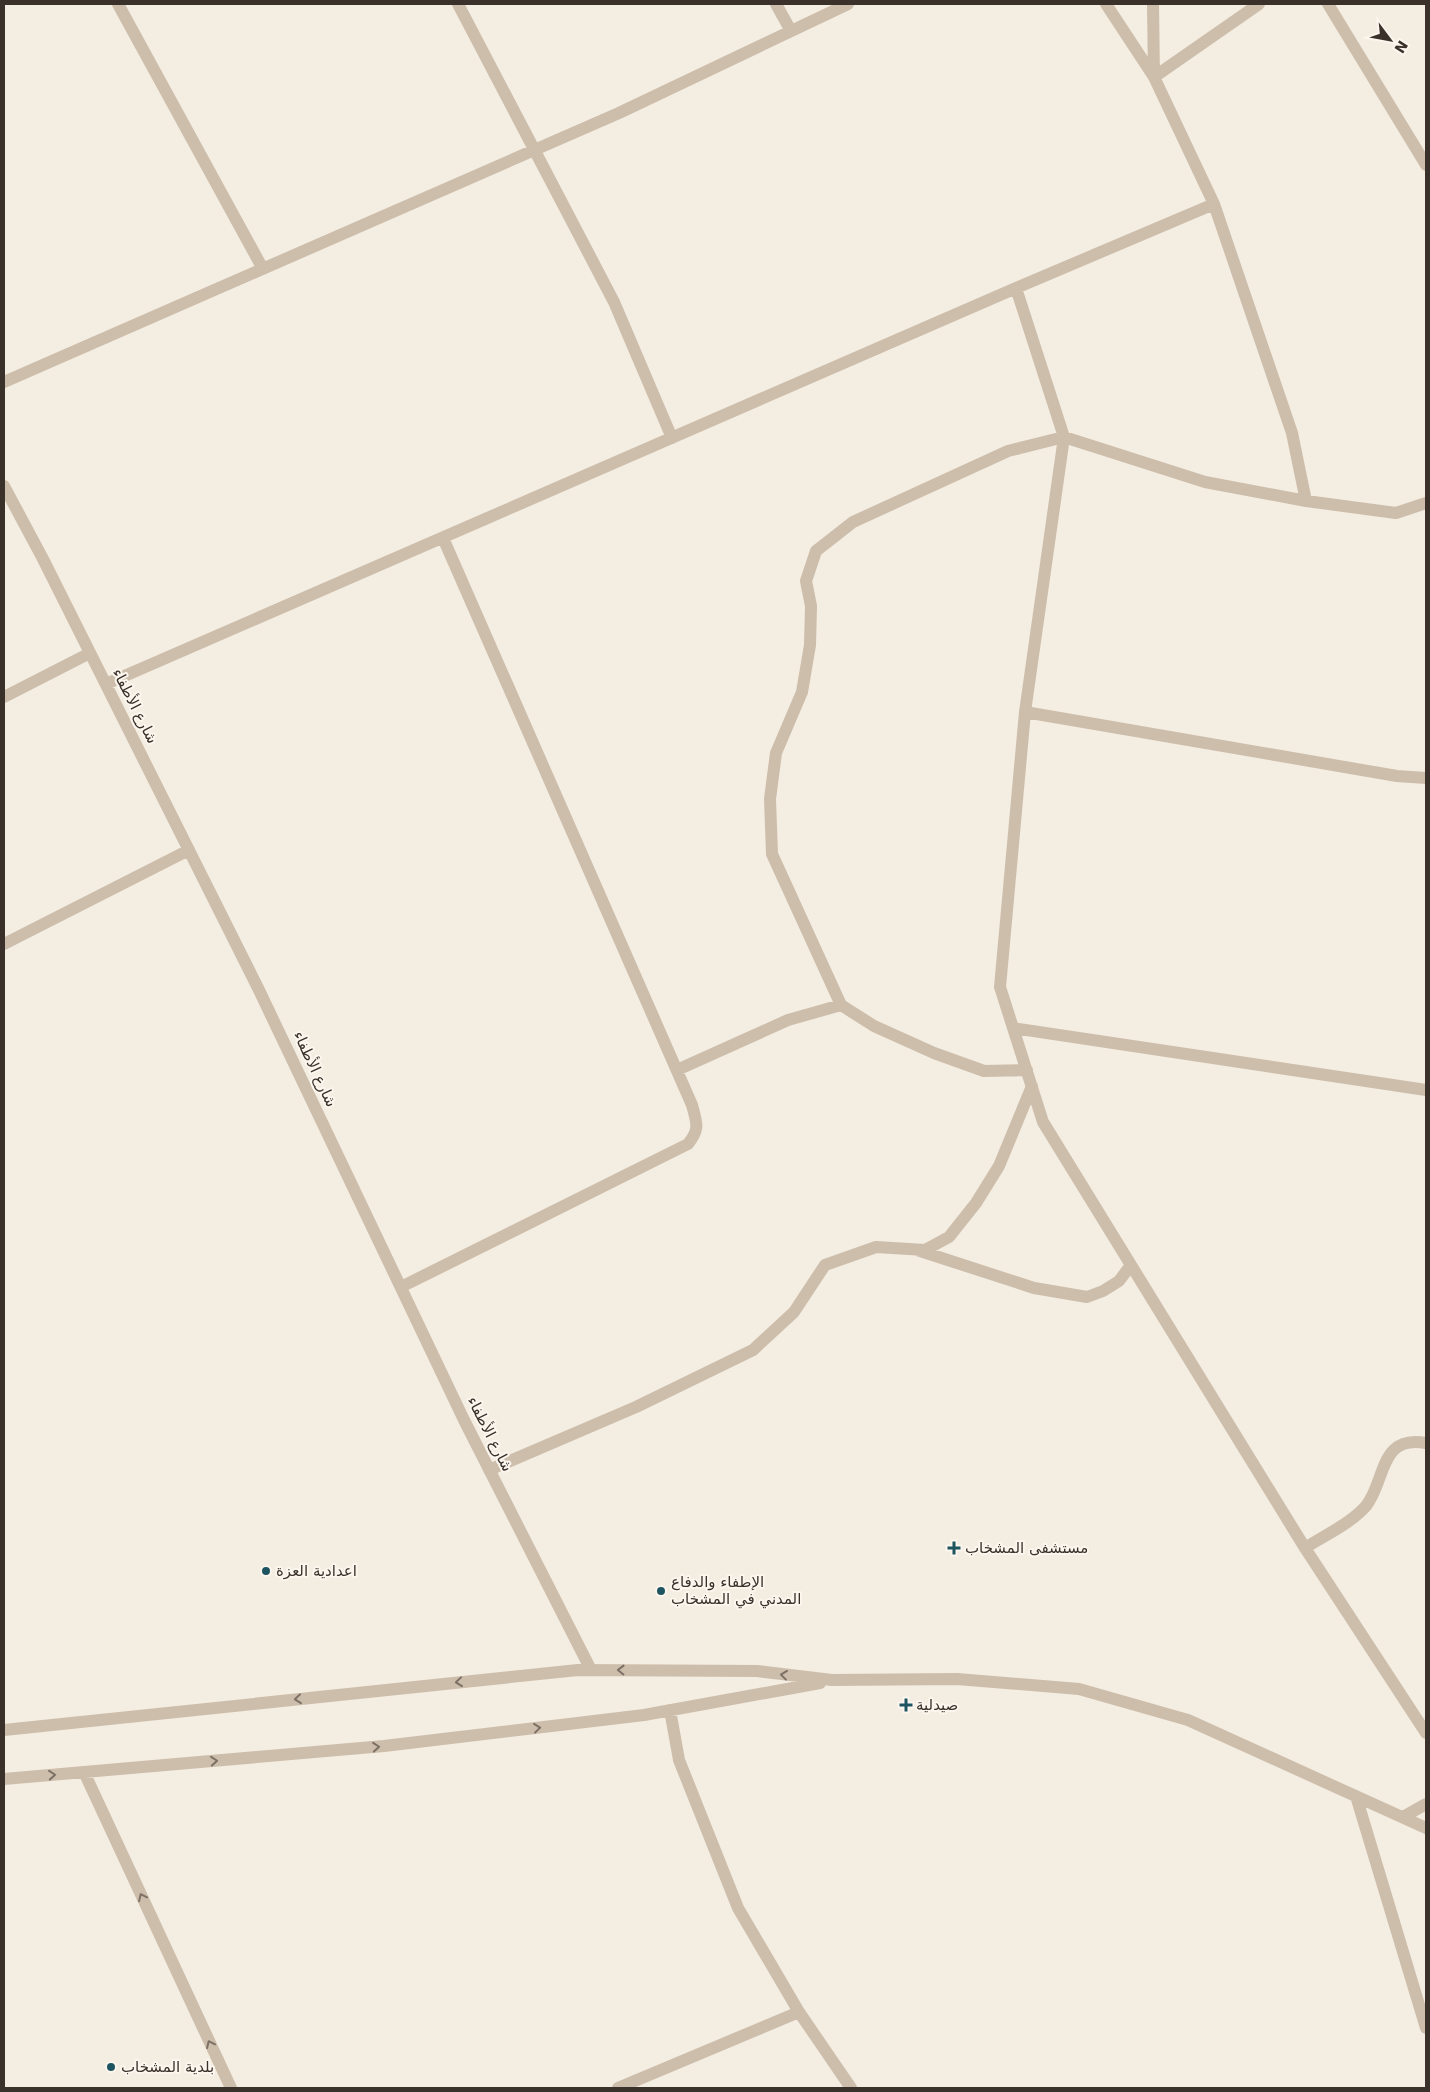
<svg xmlns="http://www.w3.org/2000/svg" width="1430" height="2092" font-family="'DejaVu Sans','Noto Sans Arabic',sans-serif">
<style>
.lines{fill:none;stroke-linecap:round;stroke-linejoin:round}
.minor{stroke:#cdbeac;stroke-width:12}
.oneway{stroke:#7d7065}
.poi-dot{fill:#1e545f;stroke:#fbf6ee;stroke-width:2}
.labels{text-anchor:middle;stroke-width:4;stroke-linejoin:round;paint-order:stroke}
.street-label{font-size:15px;fill:#3b312b;stroke:#fbf6ee}
.poi-label{font-size:15px;fill:#3b312b;stroke:#fbf6ee;text-anchor:start}
</style>
<rect width="100%" height="100%" fill="#f4ede1"/>
<g class="lines">
<path class="minor" d="M 118,4 L 263,269
M 458,4 L 614,302 L 672,438
M 776,4 L 791,31
M 1106,4 L 1154,77 L 1214,204 L 1292,433 L 1306,501
M 1153,4 L 1154,77
M 1328,4 L 1426,165
M 1154,77 L 1259,4
M 1016,288 L 1064,437 L 1025,712 L 1000,987 L 1043,1122 L 1305,1548 L 1426,1733
M 4,382 L 619,113 L 848,4
M 4,486 L 43,559 L 258,988 L 464,1420 L 591,1670
M 106,684 L 1016,288 L 1214,204
M 4,697 L 90,653
M 1025,712 L 1397,776 L 1426,778
M 4,944 L 189,850
M 841,1005 L 772,854 L 770,799 L 776,753 L 802,692 L 810,645 L 811,606 L 806,581 L 816,551 L 853,522 L 1008,451 L 1064,437 L 1205,482 L 1306,501 L 1396,513 L 1426,503
M 1013,1028 L 1426,1090
M 677,1070 L 788,1020 L 841,1005 L 874,1026 L 934,1053 L 984,1071 L 1027,1070
M 917,1250 L 1034,1288 L 1087,1297 L 1103,1291 L 1119,1281 L 1131,1265
M 401,1287 L 688,1144 C 700,1129 697,1124 692,1105 L 443,538
M 489,1470 L 636,1407 L 753,1350 L 794,1312 L 825,1265 L 876,1247 L 925,1250 L 949,1237 L 976,1203 L 999,1166 L 1032,1086
M 1305,1548 C 1325,1535 1350,1524 1366,1506 C 1386,1481 1379,1434 1426,1443
M 670,1710 L 679,1760 L 738,1908 L 799,2012 L 851,2088
M 4,1730 L 578,1670 L 757,1671 L 832,1680 L 957,1679 L 1079,1689 L 1188,1720 L 1426,1828
M 84,1772 L 231,2088
M 4,1779 L 384,1746 L 644,1715 L 820,1683
M 1356,1796 L 1426,2028
M 1403,1817 L 1426,1804
M 618,2088 L 799,2012"/>
</g>
<defs><path id="oneway-chevron" d="M-2-3.5L2.5 0L-2 3.5" fill="none" stroke-width="1.6" stroke-linecap="round" stroke-linejoin="round" transform="scale(1.25)"/></defs>
<g class="oneway">
<use href="#oneway-chevron" transform="translate(621 1670) rotate(-179)"/>
<use href="#oneway-chevron" transform="translate(784 1675) rotate(-173)"/>
<use href="#oneway-chevron" transform="translate(459 1682) rotate(174)"/>
<use href="#oneway-chevron" transform="translate(298 1699) rotate(174)"/>
<use href="#oneway-chevron" transform="translate(537 1728) rotate(-7)"/>
<use href="#oneway-chevron" transform="translate(376 1747) rotate(-5)"/>
<use href="#oneway-chevron" transform="translate(214 1761) rotate(-5)"/>
<use href="#oneway-chevron" transform="translate(52 1775) rotate(-5)"/>
<use href="#oneway-chevron" transform="translate(142 1897) rotate(-115)"/>
<use href="#oneway-chevron" transform="translate(210 2044) rotate(-115)"/>
</g>
<g class="poi-dot">
<path d="M951.5 1540.5h5v5h5v5h-5v5h-5v-5h-5v-5h5z"/>
<circle cx="266" cy="1571" r="5"/>
<circle cx="661" cy="1591" r="5"/>
<path d="M903.5 1697.5h5v5h5v5h-5v5h-5v-5h-5v-5h5z"/>
<circle cx="111" cy="2067" r="5"/>
</g>
<g class="labels">
<g class="street-label">
<text transform="translate(135 706) rotate(63)" y="5">شارع الأطفاء</text>
<text transform="translate(315 1069) rotate(65)" y="5">شارع الأطفاء</text>
<text transform="translate(490 1434) rotate(63)" y="5">شارع الأطفاء</text>
</g>
<g class="poi-label">
<text x="965" y="1553">مستشفى المشخاب</text>
<text x="276" y="1576">اعدادية العزة</text>
<text x="671" y="1587">الإطفاء والدفاع<tspan x="671" dy="17">المدني في المشخاب</tspan></text>
<text x="916" y="1710">صيدلية</text>
<text x="121" y="2072">بلدية المشخاب</text>
</g>
</g>
<rect width="1430" height="2092" fill="none" stroke="#3b312b" stroke-width="10"/>
<g transform="translate(1390 40) rotate(122)" stroke="#fbf6ee" stroke-width="4" paint-order="stroke">
<path d="M0-4L9 19L0 12L-9 19Z" fill="#3b312b"/>
<text y="-8" font-size="14" font-weight="bold" text-anchor="middle" fill="#3b312b">N</text>
</g>
</svg>
